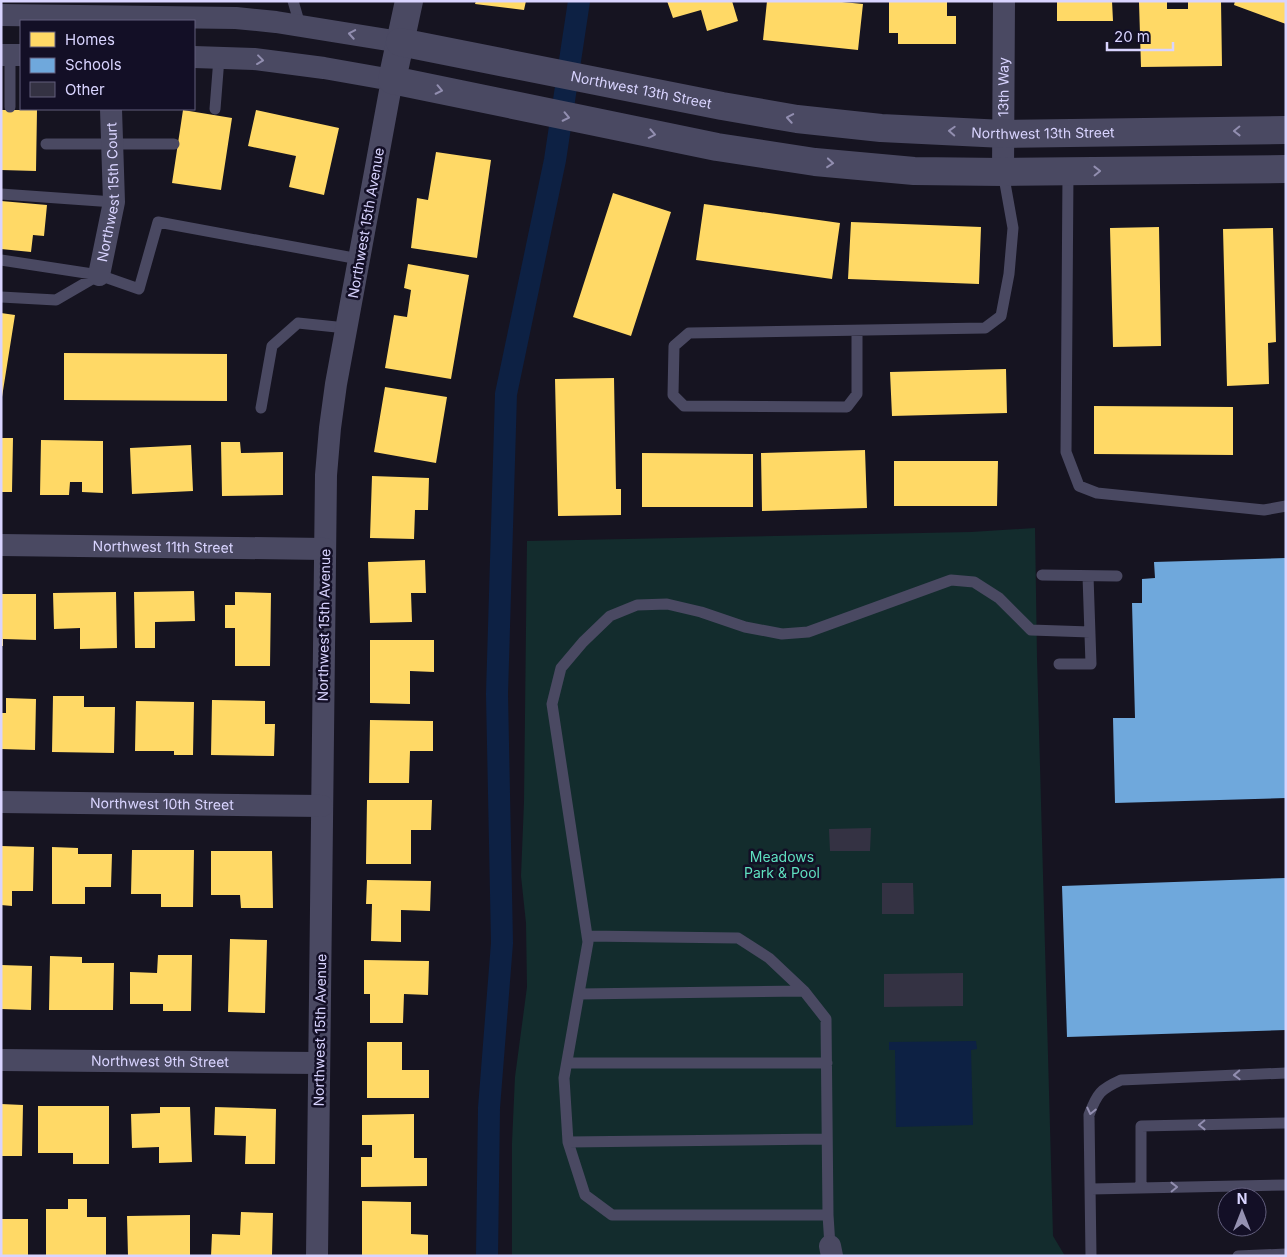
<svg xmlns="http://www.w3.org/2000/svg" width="1287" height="1257" font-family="Inter,sans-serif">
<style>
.green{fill:#132c2d}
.water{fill:#0d2144}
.homes{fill:#ffd966}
.schools{fill:#6fa8dc}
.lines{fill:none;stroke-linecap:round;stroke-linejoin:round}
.canal{stroke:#0d2144;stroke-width:22}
.building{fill:#343243}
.service{stroke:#4a4962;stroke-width:11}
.minor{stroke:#4a4962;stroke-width:22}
.tertiary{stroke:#4a4962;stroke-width:28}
.oneway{stroke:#928eb0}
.labels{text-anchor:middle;stroke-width:5;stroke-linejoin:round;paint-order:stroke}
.street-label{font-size:14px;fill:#d9d4ff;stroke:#130f26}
.park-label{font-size:14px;fill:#5fe0c0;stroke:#130f26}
</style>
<rect width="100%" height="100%" fill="#161421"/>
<path class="green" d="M 1035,528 L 1037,658 L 1053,1236 L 1065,1256 L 512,1256 L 512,1143 L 515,1077 L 527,987 L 526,923 L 521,876 L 524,802 L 527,541 L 971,532 Z"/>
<path class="water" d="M 976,1041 L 977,1049 L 971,1050 L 973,1125 L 896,1127 L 895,1050 L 889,1050 L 889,1042 Z"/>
<path class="homes" d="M 476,1 L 526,1 L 524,10 L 475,4 Z
M 667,1 L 732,1 L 738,21 L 707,31 L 701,10 L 673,18 Z
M 767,1 L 842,1 L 842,2 L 863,4 L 858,50 L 763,40 Z
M 889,1 L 947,1 L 947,16 L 956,16 L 956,44 L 898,44 L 898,33 L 889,33 Z
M 1057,1 L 1112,1 L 1113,21 L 1057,21 Z
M 1167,1 L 1167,9 L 1188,9 L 1188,2 L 1221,1 L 1222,66 L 1141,67 L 1139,2 Z
M 1235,1 L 1286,1 L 1286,24 L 1234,5 Z
M 1,110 L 37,110 L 36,171 L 1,170 Z
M 183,110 L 232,118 L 221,190 L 172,183 Z
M 256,110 L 339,128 L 324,195 L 289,187 L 296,156 L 248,146 Z
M 436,152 L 491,160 L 477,258 L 411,248 L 417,198 L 428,200 Z
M 613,193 L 671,212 L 631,336 L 573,317 Z
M 1,201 L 47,205 L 44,236 L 33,235 L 31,252 L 1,249 Z
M 704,204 L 840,223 L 832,279 L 696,260 Z
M 851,222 L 981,227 L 979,284 L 848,279 Z
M 1159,227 L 1161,346 L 1113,347 L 1110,228 Z
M 1273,228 L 1276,342 L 1268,343 L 1269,384 L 1227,386 L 1223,229 Z
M 408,264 L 469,275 L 451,379 L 385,368 L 394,315 L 407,317 L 411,290 L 404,288 Z
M 1,313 L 15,315 L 2,397 L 1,397 Z
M 64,353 L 227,354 L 227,401 L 64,400 Z
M 1006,369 L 1007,413 L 892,416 L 890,372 Z
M 614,378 L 616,489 L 621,489 L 621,515 L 558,516 L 555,379 Z
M 385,387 L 447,397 L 436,463 L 374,452 Z
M 1094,406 L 1233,407 L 1233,455 L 1094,454 Z
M 1,438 L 13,438 L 12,492 L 1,492 Z
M 41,440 L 103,441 L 103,493 L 82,492 L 82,482 L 70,482 L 69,495 L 40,495 Z
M 221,442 L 240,442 L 241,453 L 283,452 L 283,495 L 222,496 Z
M 191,445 L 193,491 L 132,494 L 130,448 Z
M 865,450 L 867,508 L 762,511 L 761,453 Z
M 642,453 L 753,454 L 753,507 L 642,507 Z
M 894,461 L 998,461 L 997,506 L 894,506 Z
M 372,476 L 429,478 L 428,510 L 415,510 L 414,539 L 370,538 Z
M 425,560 L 426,593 L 411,593 L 412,622 L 370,623 L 368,562 Z
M 194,591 L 195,621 L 155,622 L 155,648 L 135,648 L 134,592 Z
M 116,592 L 117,648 L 80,649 L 80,628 L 54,629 L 53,593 Z
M 235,592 L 271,593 L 270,666 L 235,666 L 235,628 L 225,628 L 225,605 L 235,605 Z
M 1,594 L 36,594 L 36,640 L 3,639 L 3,646 L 1,646 Z
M 370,640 L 434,640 L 434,672 L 410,671 L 410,704 L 370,703 Z
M 53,696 L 84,696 L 84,707 L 115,707 L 114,753 L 52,752 Z
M 6,698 L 36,699 L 35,750 L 1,749 L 1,713 L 6,713 Z
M 212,700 L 265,701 L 265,724 L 275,724 L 274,756 L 211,755 Z
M 136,701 L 194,702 L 193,755 L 174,755 L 174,751 L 135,751 Z
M 370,720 L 433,721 L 433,751 L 410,751 L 409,783 L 369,783 Z
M 367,800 L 432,800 L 431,830 L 411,830 L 411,864 L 366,864 Z
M 1,846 L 34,847 L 33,891 L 12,891 L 12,906 L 1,905 Z
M 52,847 L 78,848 L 78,854 L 112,854 L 111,887 L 85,887 L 85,904 L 52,904 Z
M 132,850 L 194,850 L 193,907 L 161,907 L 161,894 L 131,894 Z
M 211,851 L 272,851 L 273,908 L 241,908 L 240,895 L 211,895 Z
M 367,880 L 431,881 L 430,911 L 401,910 L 401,942 L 371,941 L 372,904 L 366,904 Z
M 230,939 L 267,940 L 265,1013 L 228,1012 Z
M 158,955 L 192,955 L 191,1011 L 163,1011 L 163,1004 L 130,1004 L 130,972 L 157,973 Z
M 50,956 L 82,957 L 82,963 L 114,963 L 113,1010 L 49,1010 Z
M 364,960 L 429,961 L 428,995 L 404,994 L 403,1023 L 370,1023 L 370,994 L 364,994 Z
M 1,965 L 32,966 L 31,1010 L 1,1009 Z
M 367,1042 L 402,1042 L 402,1070 L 429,1070 L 429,1098 L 367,1098 Z
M 1,1104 L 23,1105 L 22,1156 L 1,1156 Z
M 38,1106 L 109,1106 L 109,1164 L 73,1164 L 73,1153 L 38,1153 Z
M 160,1107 L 190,1107 L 192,1162 L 159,1163 L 159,1147 L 132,1148 L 131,1114 L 160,1113 Z
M 215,1107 L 276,1109 L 275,1164 L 245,1164 L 246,1136 L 214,1135 Z
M 414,1114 L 414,1158 L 427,1158 L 427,1186 L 361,1187 L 361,1157 L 372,1157 L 372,1145 L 362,1145 L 362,1115 Z
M 68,1199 L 87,1199 L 87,1217 L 106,1217 L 106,1256 L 46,1256 L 46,1209 L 68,1209 Z
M 362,1201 L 411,1202 L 411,1234 L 428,1235 L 428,1256 L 362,1256 Z
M 241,1212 L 273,1213 L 272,1256 L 211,1256 L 212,1234 L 240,1235 Z
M 190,1215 L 190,1256 L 128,1256 L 127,1216 Z
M 1,1219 L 28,1219 L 28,1256 L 1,1256 Z"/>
<path class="schools" d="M 1286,558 L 1286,798 L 1115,803 L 1113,718 L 1135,718 L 1132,603 L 1142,603 L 1142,579 L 1155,578 L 1154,562 Z
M 1286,878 L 1286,1030 L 1067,1037 L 1062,886 Z"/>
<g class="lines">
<path class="canal" d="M 487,1256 L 489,1108 L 502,943 L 497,694 L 506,394 L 555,160 L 579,1"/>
</g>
<path class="building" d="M 871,828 L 870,851 L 830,851 L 829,829 Z
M 882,883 L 913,883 L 914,914 L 882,914 Z
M 963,973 L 963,1006 L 884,1007 L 884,974 Z"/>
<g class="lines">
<path class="service" d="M 293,1 L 300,25
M 10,55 L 10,107
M 215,109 L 219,58
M 46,144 L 174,144
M 1068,172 L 1066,452 L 1079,486 L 1097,493 L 1264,510 L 1286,506
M 1,194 L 114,202
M 1,260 L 99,275
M 1,297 L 56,300 L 99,275 L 139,289 L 158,222 L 359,259
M 857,331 L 857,394 L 847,407 L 684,406 L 673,395 L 674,346 L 689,333 L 985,328 L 1001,316 L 1009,274 L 1013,228 L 1003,172
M 261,408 L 272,346 L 298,323 L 346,328
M 1042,575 L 1117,576
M 1059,664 L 1091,664 L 1088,576
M 587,936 L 738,938 L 769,958 L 804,991 L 826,1019 L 828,1215
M 579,994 L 804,991
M 567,1063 L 827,1063
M 568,1142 L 827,1139
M 1141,1187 L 1141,1126 L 1286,1123
M 1091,1189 L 1286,1185
M 830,1246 L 828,1215 L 612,1215 L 585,1195 L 568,1142 L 564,1078 L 588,942 L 552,704 L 561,668 L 583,642 L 610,616 L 637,605 L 667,604 L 701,612 L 745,627 L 782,634 L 808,632 L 951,580 L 974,582 L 999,598 L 1031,630 L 1090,632
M 1091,1256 L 1089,1115 C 1097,1093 1101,1089 1121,1080 L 1286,1073
M 1238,1256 L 1286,1254"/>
<g class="minor">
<path d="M 1,15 L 236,18 L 276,22 L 400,42"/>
<path d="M 1,55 L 21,55"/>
<path d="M 194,57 L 254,59 L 324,68 L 392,80 L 336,384 L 330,428 L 326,475 L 317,1256"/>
<path id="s1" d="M 1003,172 L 1004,1"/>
<path id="s2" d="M 99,275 L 114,202 L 111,109"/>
<path id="s3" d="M 1,545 L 325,549"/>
<path id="s4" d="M 1,802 L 322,806"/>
<path id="s5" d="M 1,1060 L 319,1063"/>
<path d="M 830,1246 L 832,1256"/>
</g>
<g class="tertiary">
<path d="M 409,1 L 392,80 L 717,147 L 815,162 L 914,171 L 1003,172 L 1286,169"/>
<path id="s6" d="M 400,42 L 722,106 L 797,119 L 881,128 L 1004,134 L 1286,130"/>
</g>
</g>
<defs><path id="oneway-chevron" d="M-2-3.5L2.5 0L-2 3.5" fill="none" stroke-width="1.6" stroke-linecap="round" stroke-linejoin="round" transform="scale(1.25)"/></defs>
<g class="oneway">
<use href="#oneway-chevron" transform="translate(352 34) rotate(-170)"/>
<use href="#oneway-chevron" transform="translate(260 60) rotate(7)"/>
<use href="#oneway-chevron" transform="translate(439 90) rotate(12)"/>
<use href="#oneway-chevron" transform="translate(566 117) rotate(12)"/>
<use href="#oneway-chevron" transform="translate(790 118) rotate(-170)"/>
<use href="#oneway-chevron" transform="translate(952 131) rotate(-177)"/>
<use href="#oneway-chevron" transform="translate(1237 131) rotate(179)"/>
<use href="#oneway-chevron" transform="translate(652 134) rotate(11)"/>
<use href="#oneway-chevron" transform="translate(830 163) rotate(5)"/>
<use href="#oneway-chevron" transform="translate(1097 171) rotate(-1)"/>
<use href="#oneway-chevron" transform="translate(1237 1075) rotate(178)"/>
<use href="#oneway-chevron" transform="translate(1091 1111) rotate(103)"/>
<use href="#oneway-chevron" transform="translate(1202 1125) rotate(179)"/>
<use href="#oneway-chevron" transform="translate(1174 1187) rotate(-1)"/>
</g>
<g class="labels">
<g class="street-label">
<text dy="5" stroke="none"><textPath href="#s1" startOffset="85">13th Way</textPath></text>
<text dy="5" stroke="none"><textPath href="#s6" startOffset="246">Northwest 13th Street</textPath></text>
<text dy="5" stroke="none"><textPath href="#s6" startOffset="651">Northwest 13th Street</textPath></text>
<text dy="5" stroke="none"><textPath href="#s2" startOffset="84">Northwest 15th Court</textPath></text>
<text transform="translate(366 223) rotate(-80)" y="5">Northwest 15th Avenue</text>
<text dy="5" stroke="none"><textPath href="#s3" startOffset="162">Northwest 11th Street</textPath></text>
<text transform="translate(324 625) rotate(-89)" y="5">Northwest 15th Avenue</text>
<text dy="5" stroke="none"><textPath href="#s4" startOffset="161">Northwest 10th Street</textPath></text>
<text transform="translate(320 1030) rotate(-89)" y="5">Northwest 15th Avenue</text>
<text dy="5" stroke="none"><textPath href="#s5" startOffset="159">Northwest 9th Street</textPath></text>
</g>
<g class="park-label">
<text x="782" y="862">Meadows<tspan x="782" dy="16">Park &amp; Pool</tspan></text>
</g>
</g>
<rect width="1287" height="1257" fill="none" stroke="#d9d4ff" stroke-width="5"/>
<rect x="20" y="20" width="175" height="90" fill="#130f26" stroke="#625e7d"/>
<rect x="30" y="32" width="25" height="15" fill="#ffd966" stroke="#625e7d"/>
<text x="65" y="45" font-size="15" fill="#d9d4ff">Homes</text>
<rect x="30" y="58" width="25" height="15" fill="#6fa8dc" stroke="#625e7d"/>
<text x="65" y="70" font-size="15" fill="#d9d4ff">Schools</text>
<rect x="30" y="82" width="25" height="15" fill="#343243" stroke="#625e7d"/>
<text x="65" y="95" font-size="15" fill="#d9d4ff">Other</text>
<g transform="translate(1242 1212)"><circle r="24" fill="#130f26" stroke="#625e7d"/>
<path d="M0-4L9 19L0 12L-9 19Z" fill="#9591b1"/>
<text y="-8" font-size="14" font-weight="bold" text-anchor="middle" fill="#d9d4ff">N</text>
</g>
<path d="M1107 42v8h66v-8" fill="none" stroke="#d9d4ff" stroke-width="2.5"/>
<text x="1114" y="42" font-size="15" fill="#d9d4ff" stroke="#130f26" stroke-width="4" paint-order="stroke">20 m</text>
</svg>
